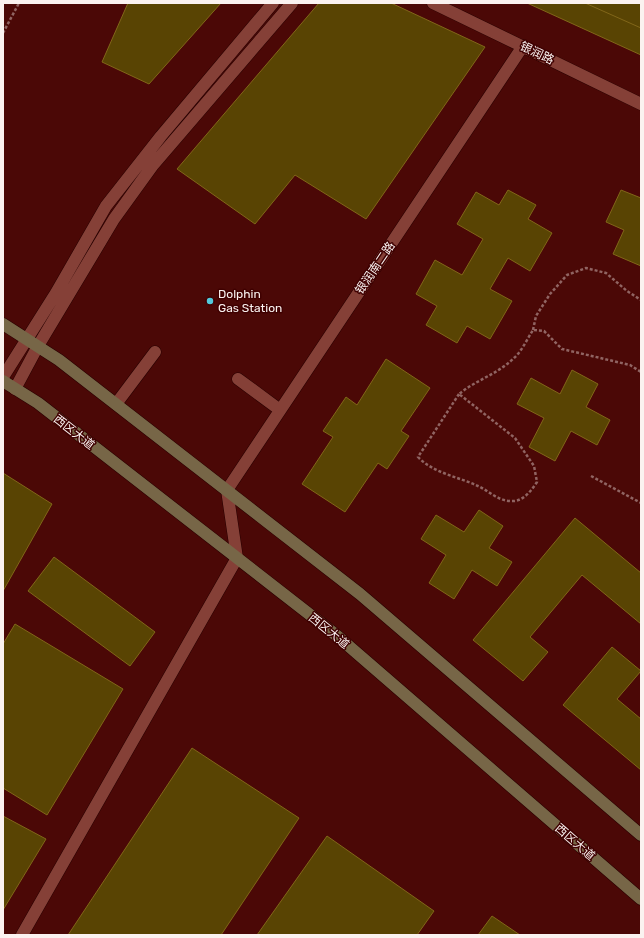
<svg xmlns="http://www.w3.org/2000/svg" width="644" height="938" font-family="Rubik,'Noto Sans SC',sans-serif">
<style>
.building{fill:#594403;stroke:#816619}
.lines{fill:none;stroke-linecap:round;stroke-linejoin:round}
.minor-casing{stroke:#280000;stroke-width:13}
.secondary-casing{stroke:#280000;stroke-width:13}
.path{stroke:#906462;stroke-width:2.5;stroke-dasharray:3 2;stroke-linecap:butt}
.minor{stroke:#854037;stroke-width:12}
.secondary{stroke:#776647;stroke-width:12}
.poi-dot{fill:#53cadc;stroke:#3f0000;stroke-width:1.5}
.labels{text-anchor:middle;stroke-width:3;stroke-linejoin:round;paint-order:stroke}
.street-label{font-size:12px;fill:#fbf2f0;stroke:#3f0000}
.poi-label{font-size:12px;fill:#fbf2f0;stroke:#3f0000;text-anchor:start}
</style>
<rect width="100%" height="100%" fill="#4b0806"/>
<path class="building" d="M 128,3 L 221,3 L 149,84 L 102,62 Z
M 319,3 L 391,3 L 485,47 L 366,219 L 295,175 L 255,224 L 177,169 Z
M 527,3 L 641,3 L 641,55 Z
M 585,3 L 641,3 L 641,28 Z
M 508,190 L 536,205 L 528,219 L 552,233 L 530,271 L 508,258 L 490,289 L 512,301 L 490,339 L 467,326 L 457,343 L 426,325 L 437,306 L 416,294 L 435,260 L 462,275 L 483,239 L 457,224 L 476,192 L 499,205 Z
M 621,190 L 641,198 L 641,266 L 613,254 L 624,230 L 606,222 Z
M 386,359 L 430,388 L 401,431 L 409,436 L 387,469 L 378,463 L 345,512 L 302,484 L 333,437 L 323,431 L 346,397 L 357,405 Z
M 572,370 L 598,384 L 586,407 L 610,420 L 597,445 L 571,431 L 555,461 L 529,447 L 544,418 L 517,404 L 531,378 L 560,394 Z
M 3,473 L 52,504 L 3,591 Z
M 479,510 L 503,526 L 489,548 L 512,562 L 497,586 L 472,570 L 454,599 L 429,583 L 446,555 L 421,539 L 436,515 L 464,532 Z
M 575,518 L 641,573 L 641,624 L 582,575 L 530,637 L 548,652 L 523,681 L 473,640 Z
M 54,557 L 155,632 L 130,666 L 28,591 Z
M 15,624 L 123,689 L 47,815 L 3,788 L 3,644 Z
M 612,647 L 641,671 L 617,699 L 641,719 L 641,770 L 563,705 Z
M 192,748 L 299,818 L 221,935 L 68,935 Z
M 3,816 L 46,839 L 3,910 Z
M 327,836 L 434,911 L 417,935 L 257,935 Z
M 492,916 L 520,935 L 478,935 Z"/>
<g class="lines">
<g class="minor-casing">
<path id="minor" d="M 433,3 L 641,104
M 3,377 L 56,293 L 106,206 L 161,136 L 273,3
M 238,379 L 280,410
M 15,389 L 38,346 L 114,219 L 153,165 L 292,3
M 116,404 L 155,352
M 22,935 L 237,558 L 227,490 L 523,46"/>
</g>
<g class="secondary-casing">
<path id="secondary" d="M 3,324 L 59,360 L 360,594 L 641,835
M 3,381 L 38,403 L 336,635 L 641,899"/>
</g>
<path class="path" d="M 3,33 L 19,3
M 533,330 L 536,316 L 550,294 L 567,275 L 586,268 L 606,273 L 627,291 L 641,300
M 459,394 L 418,457 C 433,473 459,477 478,486 C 489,491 498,501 511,501 C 523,502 531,491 537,482 L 534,466 L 515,438 L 459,394 C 476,380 498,374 514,358 C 522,351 527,339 533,330 L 544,331 L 562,349 L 630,365 L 641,372
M 591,476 L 641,503"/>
<use href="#minor" class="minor"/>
<use href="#secondary" class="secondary"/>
</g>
<circle class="poi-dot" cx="210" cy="301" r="4"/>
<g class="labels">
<g class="street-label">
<text transform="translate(537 53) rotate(26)" y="4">银润路</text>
<text transform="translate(375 268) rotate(-56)" y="4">银润南二路</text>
<text transform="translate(74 432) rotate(38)" y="4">西区大道</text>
<text transform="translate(329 631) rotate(39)" y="4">西区大道</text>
<text transform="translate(575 842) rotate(41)" y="4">西区大道</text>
</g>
<g class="poi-label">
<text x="218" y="298">Dolphin<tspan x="218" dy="14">Gas Station</tspan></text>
</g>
</g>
<rect width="644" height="938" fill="none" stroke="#fbf2f0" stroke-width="8"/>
</svg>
